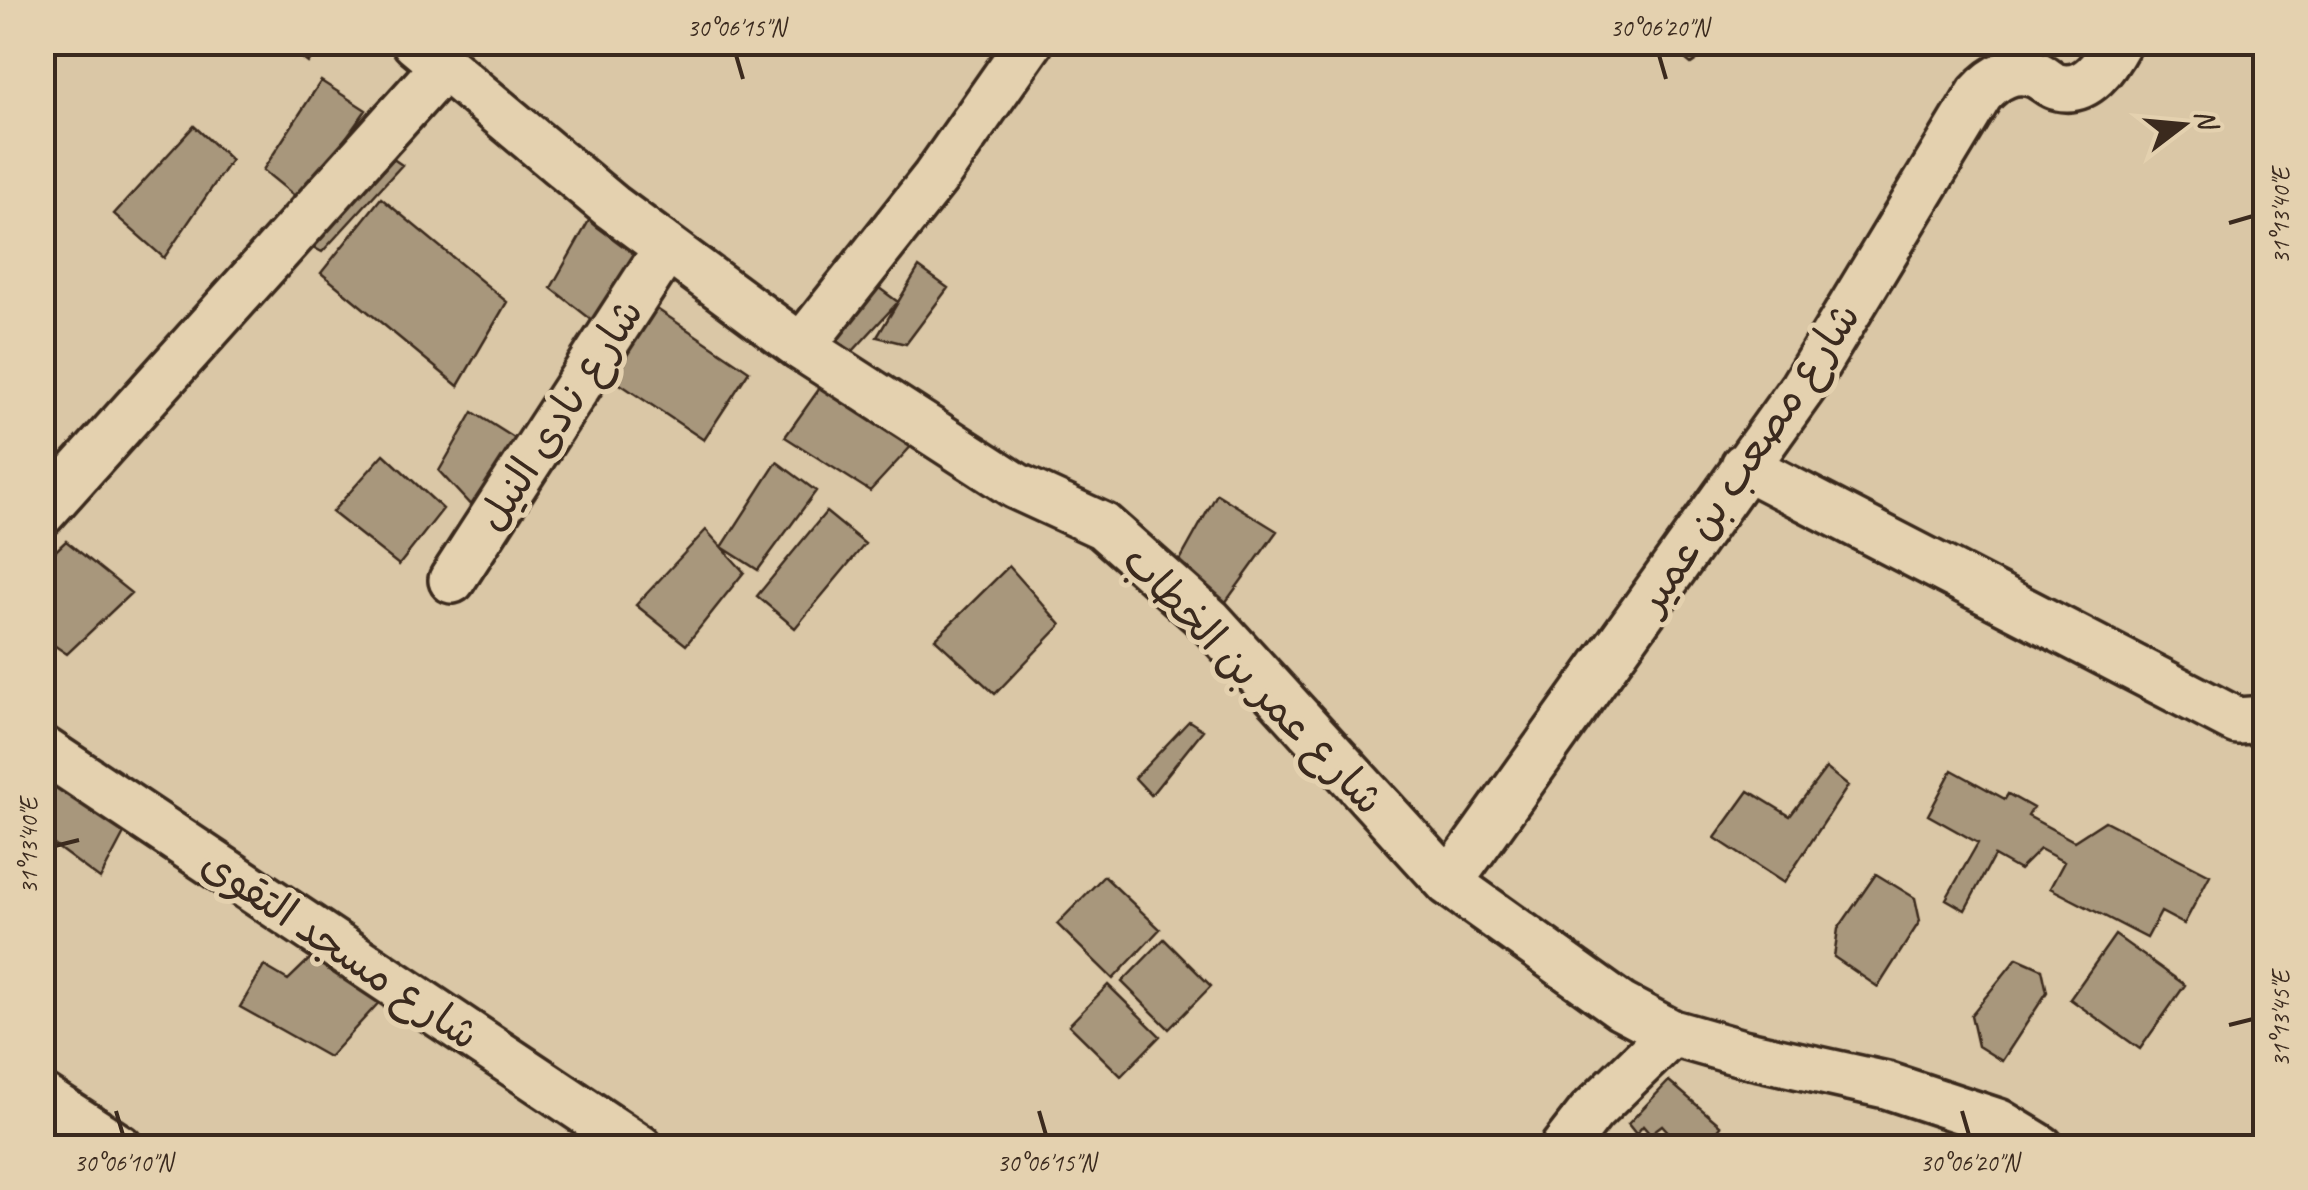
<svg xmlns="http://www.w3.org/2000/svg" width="2308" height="1190" font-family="Caveat,'Playpen Sans Arabic',sans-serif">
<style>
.building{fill:#a8977c;stroke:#3b2a1e;stroke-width:2.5}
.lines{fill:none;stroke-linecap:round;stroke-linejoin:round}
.street-casing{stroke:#3b2a1e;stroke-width:52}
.street{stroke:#e4d1af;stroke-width:45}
.ticks{fill:none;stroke:#3b2a1e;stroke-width:4}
.labels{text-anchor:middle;stroke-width:10;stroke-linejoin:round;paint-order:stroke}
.street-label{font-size:42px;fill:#3b2a1e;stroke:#e4d1af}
.neatline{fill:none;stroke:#3b2a1e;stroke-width:4}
.ticks-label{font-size:25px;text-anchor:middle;fill:#3b2a1e}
</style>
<rect width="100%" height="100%" fill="#dac7a6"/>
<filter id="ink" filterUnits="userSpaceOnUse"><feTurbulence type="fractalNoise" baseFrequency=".01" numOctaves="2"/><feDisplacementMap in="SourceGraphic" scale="20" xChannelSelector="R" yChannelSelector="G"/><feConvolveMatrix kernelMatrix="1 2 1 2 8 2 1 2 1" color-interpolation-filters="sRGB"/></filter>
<g filter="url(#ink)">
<path class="building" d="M 281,42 L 323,42 L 308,63 Z
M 1664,42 L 1723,42 L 1691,64 Z
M 321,81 L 366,110 L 301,201 L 263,170 Z
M 194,126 L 231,160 L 164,258 L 114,214 Z
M 383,152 L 402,165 L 322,252 L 300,240 Z
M 381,198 L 507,302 L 458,386 L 321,273 Z
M 591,217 L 665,269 L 611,335 L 551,288 Z
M 919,267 L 948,288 L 906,344 L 877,337 Z
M 871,282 L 898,302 L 852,352 L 831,336 Z
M 648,303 L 749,371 L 704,440 L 602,372 Z
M 827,378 L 916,441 L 870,491 L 785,437 Z
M 473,412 L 527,446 L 488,524 L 439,471 Z
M 384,454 L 443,509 L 399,565 L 332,512 Z
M 777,462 L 816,491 L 758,570 L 722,547 Z
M 1217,494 L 1277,531 L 1220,610 L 1174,571 Z
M 826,512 L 865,544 L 795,628 L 757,596 Z
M 706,530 L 744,572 L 686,645 L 636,605 Z
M 66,541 L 131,593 L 67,654 L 42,637 L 42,564 Z
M 1009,566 L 1061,625 L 995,694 L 935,639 Z
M 1189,721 L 1203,730 L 1151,795 L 1135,778 Z
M 42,768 L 128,826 L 100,879 L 42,836 Z
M 1826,768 L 1848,786 L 1784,883 L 1715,838 L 1749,791 L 1790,816 Z
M 1952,770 L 2005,799 L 2008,794 L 2033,808 L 2028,816 L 2074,841 L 2105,821 L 2210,875 L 2184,924 L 2161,912 L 2147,938 L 2050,888 L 2064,862 L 2040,849 L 2019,870 L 1994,856 L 1965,910 L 1946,899 L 1978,843 L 1928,815 Z
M 1876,874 L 1915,898 L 1920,921 L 1878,987 L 1834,957 L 1838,929 Z
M 1104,876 L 1160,929 L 1113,979 L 1057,924 Z
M 2115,935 L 2185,985 L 2140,1049 L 2070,999 Z
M 1164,939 L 1211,986 L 1169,1029 L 1122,982 Z
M 320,949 L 383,998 L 329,1057 L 240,1007 L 264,966 L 288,980 Z
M 2017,958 L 2042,969 L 2047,992 L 2002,1061 L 1978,1046 L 1971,1015 Z
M 1108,985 L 1160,1036 L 1121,1076 L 1069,1025 Z
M 1669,1081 L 1721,1126 L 1702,1148 L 1667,1148 L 1674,1138 L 1662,1125 L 1650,1134 L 1643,1126 L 1636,1134 L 1628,1124 Z"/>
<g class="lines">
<g class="street-casing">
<path id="street" d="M 415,42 L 612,207 L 801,347 L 1016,486 L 1103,526 L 1209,620 L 1449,883 L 1621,1006 L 1672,1033 L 1742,1053 L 1886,1085 L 1998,1122 L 2041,1148
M 801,347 L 935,178 L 1030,42
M 1744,466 L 2237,721 L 2266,719
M 42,513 L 442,68
M 452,580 L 667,248
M 42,749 L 640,1148
M 1449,883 L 1803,387 L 1980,94 C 1995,77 2014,66 2037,75 C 2044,78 2051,86 2058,87 C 2088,94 2106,64 2118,42
M 42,1097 L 120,1148
M 1563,1148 L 1591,1112 L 1672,1033"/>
</g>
<use href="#street" class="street"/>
</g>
</g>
<path class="ticks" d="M 736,55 L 743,79M 1659,55 L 1666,79M 2229,223 L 2253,216M 55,846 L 79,840M 2229,1025 L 2253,1019M 116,1111 L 123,1135M 1039,1111 L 1046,1135M 1962,1111 L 1969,1135"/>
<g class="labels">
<g class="street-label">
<text transform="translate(559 414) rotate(-57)" y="15">شارع نادى النيل</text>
<text transform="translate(1747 457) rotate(-56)" y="15">شارع مصعب بن عمير</text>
<text transform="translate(1254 679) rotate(46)" y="15">شارع عمر بن الخطاب</text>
<text transform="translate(341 948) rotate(34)" y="15">شارع مسجد التقوى</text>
</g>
</g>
<rect width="2308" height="1190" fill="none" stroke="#e4d1af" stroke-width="110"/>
<g transform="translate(2183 125) rotate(74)" stroke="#e4d1af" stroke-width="8" paint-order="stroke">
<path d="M0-8L18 38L0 25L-18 38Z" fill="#3b2a1e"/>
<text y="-15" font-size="28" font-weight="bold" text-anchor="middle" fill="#3b2a1e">N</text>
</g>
<rect x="55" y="55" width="2198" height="1080" class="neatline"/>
<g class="ticks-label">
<text x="736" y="36">30°06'15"N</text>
<text x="1659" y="36">30°06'20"N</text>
<text transform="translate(2280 216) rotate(-90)" y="9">31°13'40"E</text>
<text transform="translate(28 846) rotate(-90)" y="9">31°13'40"E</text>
<text transform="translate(2280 1019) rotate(-90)" y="9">31°13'45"E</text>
<text x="123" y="1171">30°06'10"N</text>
<text x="1046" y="1171">30°06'15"N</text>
<text x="1969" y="1171">30°06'20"N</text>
</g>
</svg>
